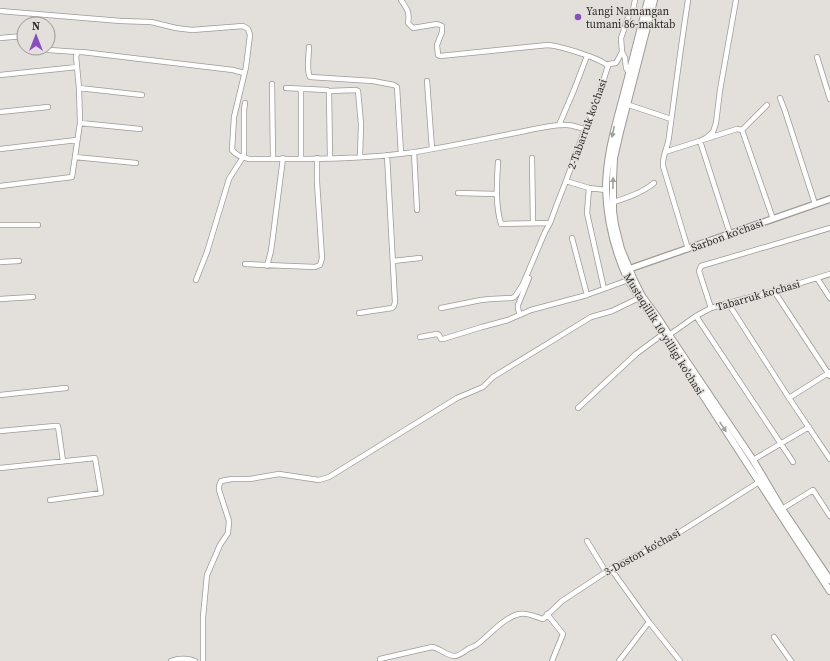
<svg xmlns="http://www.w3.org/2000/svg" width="830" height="661" font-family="'Source Serif 4',serif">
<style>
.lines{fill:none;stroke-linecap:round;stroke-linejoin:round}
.minor-casing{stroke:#9e9a96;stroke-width:6}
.tertiary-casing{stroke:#9e9a96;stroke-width:8}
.secondary-casing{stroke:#9e9a96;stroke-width:8}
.minor{stroke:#fff;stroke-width:4.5}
.tertiary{stroke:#fff;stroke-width:5.5}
.secondary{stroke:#fff;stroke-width:6}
.oneway{fill:#a0a09f}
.poi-dot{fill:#894dc3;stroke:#e3dfdb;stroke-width:1.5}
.labels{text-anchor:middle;stroke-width:3;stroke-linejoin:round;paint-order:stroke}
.poi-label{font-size:11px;fill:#2d2b2a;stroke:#e3dfdb;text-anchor:start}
.street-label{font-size:11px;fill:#2d2b2a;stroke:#e3dfdb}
</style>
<rect width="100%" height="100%" fill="#e3dfdb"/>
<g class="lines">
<g class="minor-casing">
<path id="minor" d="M 401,0 C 407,9 410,12 408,23 L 413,28 L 437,24 L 442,26 L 442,32 L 437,45 L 438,55 L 440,56 L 548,45 C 560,46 600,58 608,66
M 688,0 C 681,46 675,91 669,137 C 668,147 662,156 663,166 L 688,249
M 0,11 L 121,21 L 151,22 L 176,28 L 192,30 L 243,26 L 248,29 L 250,35 L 246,67 L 234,117 L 232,150 C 237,156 242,157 249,159 C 304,159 360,160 415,152 C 452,146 489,138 525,131 C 539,128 554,124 567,125 C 573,125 579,128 585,129
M 0,38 L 24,36
M 309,47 C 309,55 306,70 310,77 L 373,81 L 394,85 L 397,87 L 401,154
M 49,50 L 78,52
M 622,52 L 625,58 L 626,68 L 629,73
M 817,57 L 830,99
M 608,66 L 609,64 L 616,63 L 622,52 L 621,38 L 629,15 L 633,10 L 635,0
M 0,75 L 77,67
M 427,81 L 432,149
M 272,84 L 273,159
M 79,88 L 142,95
M 286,88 L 327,90 L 329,91 L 330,158
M 301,89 L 301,158
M 329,91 L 356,90 L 358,91 L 361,124 L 360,157
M 780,98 L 785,111 L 815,204
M 626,104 L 671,119
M 0,112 L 48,107
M 80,123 L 140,129
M 559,125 L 574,90 L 587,56
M 742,130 L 767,105
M 0,149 L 77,140
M 414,152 L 417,210
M 665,152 L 737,129 L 742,130 L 773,219
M 75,157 L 136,163
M 532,158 L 533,223
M 498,162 C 497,182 495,204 501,224 L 550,223
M 566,181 L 589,188 L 606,190
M 0,186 L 72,177 L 80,123 L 79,88 L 76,56 L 78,52 L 82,52 L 233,70 L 244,73
M 589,188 L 587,213 L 604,289
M 458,193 L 497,194
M 611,203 C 626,198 642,193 654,183
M 0,225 L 38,225
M 730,234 L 700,141 L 706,138 L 713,132 L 716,123 L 720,90 L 736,0
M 572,238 L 587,295
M 393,261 L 420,258
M 0,262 L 19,261
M 245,264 L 315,267 L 320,265 L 322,258 L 317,182 L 317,158
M 267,266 L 271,251 L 283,158
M 817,278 L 830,298
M 196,280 L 207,252 L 229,179 L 243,157 L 244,153 L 244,110 L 245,103
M 774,291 L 830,376
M 0,299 L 33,297
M 728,303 L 789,398 L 830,459
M 441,308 L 481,300 L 491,299 L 512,298 L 514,297 L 516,295 L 523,284 L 545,232 L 550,223 L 557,204 L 566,181 L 585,129 L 599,94 L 608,66
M 711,308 L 699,271 L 701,266 L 830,228
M 359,313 L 392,308 L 394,306 L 395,302 L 387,155
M 520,315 L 518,309 L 518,305 L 529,278
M 696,316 L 793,462
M 669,335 L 696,316 L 711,308 L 728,303 L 774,291 L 830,274
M 420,337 L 437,334 L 439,335 L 441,339 L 443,339 L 482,327 L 508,320 L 531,310 L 587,295 L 631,279
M 0,395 L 66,388
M 789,398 L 830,372
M 578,408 L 636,354 L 663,334
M 0,431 L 55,426 L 58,426 L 63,461
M 753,460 L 809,427
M 0,468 L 95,458 L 101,493 L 50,500
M 782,509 L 813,490 L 830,516
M 587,541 L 606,572
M 611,569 L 649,622 L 680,661
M 547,614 L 563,634 L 552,661
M 774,637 L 791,661
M 380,659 L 432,647 C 440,648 445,655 454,656 C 459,656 464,652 468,649 C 472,647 476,646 479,643 C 490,634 505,617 519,614 C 526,612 536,617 543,619 L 562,601 L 606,572 L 639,554 L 661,544 L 759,482
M 171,661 C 179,658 187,658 195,661
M 203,661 L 203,617 L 207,575 L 220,545 L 228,533 L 229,521 L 219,490 L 219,486 L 221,481 L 232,479 L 250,479 L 279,474 L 319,480 L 329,477 L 457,398 L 483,387 L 493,377 L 591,317 L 612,311 L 639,298
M 619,661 L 649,622"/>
</g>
<g class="tertiary-casing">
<path id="tertiary" d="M 626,270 L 830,199"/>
</g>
<g class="secondary-casing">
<path id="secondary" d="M 648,0 C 640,32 631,65 623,97 C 615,127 606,157 606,189 C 607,220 615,252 628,280 L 830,591
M 654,0 L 620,132 L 614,158 L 613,179 L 613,211 L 615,225 L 621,249 L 633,278 L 642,296 L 656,315 L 669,335 L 753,460 L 782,509 L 830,580"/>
</g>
<use href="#minor" class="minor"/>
<use href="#tertiary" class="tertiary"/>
<use href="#secondary" class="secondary"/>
</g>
<defs><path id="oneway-solid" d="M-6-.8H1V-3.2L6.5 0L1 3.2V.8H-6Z"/></defs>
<g class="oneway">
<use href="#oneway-solid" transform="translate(613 132) rotate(102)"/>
<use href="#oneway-solid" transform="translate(613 183) rotate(-89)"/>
<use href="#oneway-solid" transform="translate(723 427) rotate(57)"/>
</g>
<circle class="poi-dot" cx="578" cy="17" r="4"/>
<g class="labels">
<g class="poi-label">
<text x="586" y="15">Yangi Namangan<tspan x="586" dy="13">tumani 86-maktab</tspan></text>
</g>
<g class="street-label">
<text transform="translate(587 124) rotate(-70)" y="4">2-Tabarruk koʻchasi</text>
<text transform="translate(727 235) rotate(-20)" y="4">Sarbon koʻchasi</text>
<text transform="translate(758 295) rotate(-16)" y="4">Tabarruk koʻchasi</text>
<text transform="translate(664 334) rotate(58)" y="4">Mustaqillik 10-yilligi ko'chasi</text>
<text transform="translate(642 552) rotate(-29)" y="4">3-Doston koʻchasi</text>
</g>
</g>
<g transform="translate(36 36)"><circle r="19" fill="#e3dfdb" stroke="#9a9794"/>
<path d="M0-3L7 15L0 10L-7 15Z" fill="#894dc3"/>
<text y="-6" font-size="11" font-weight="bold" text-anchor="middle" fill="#2d2b2a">N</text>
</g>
</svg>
